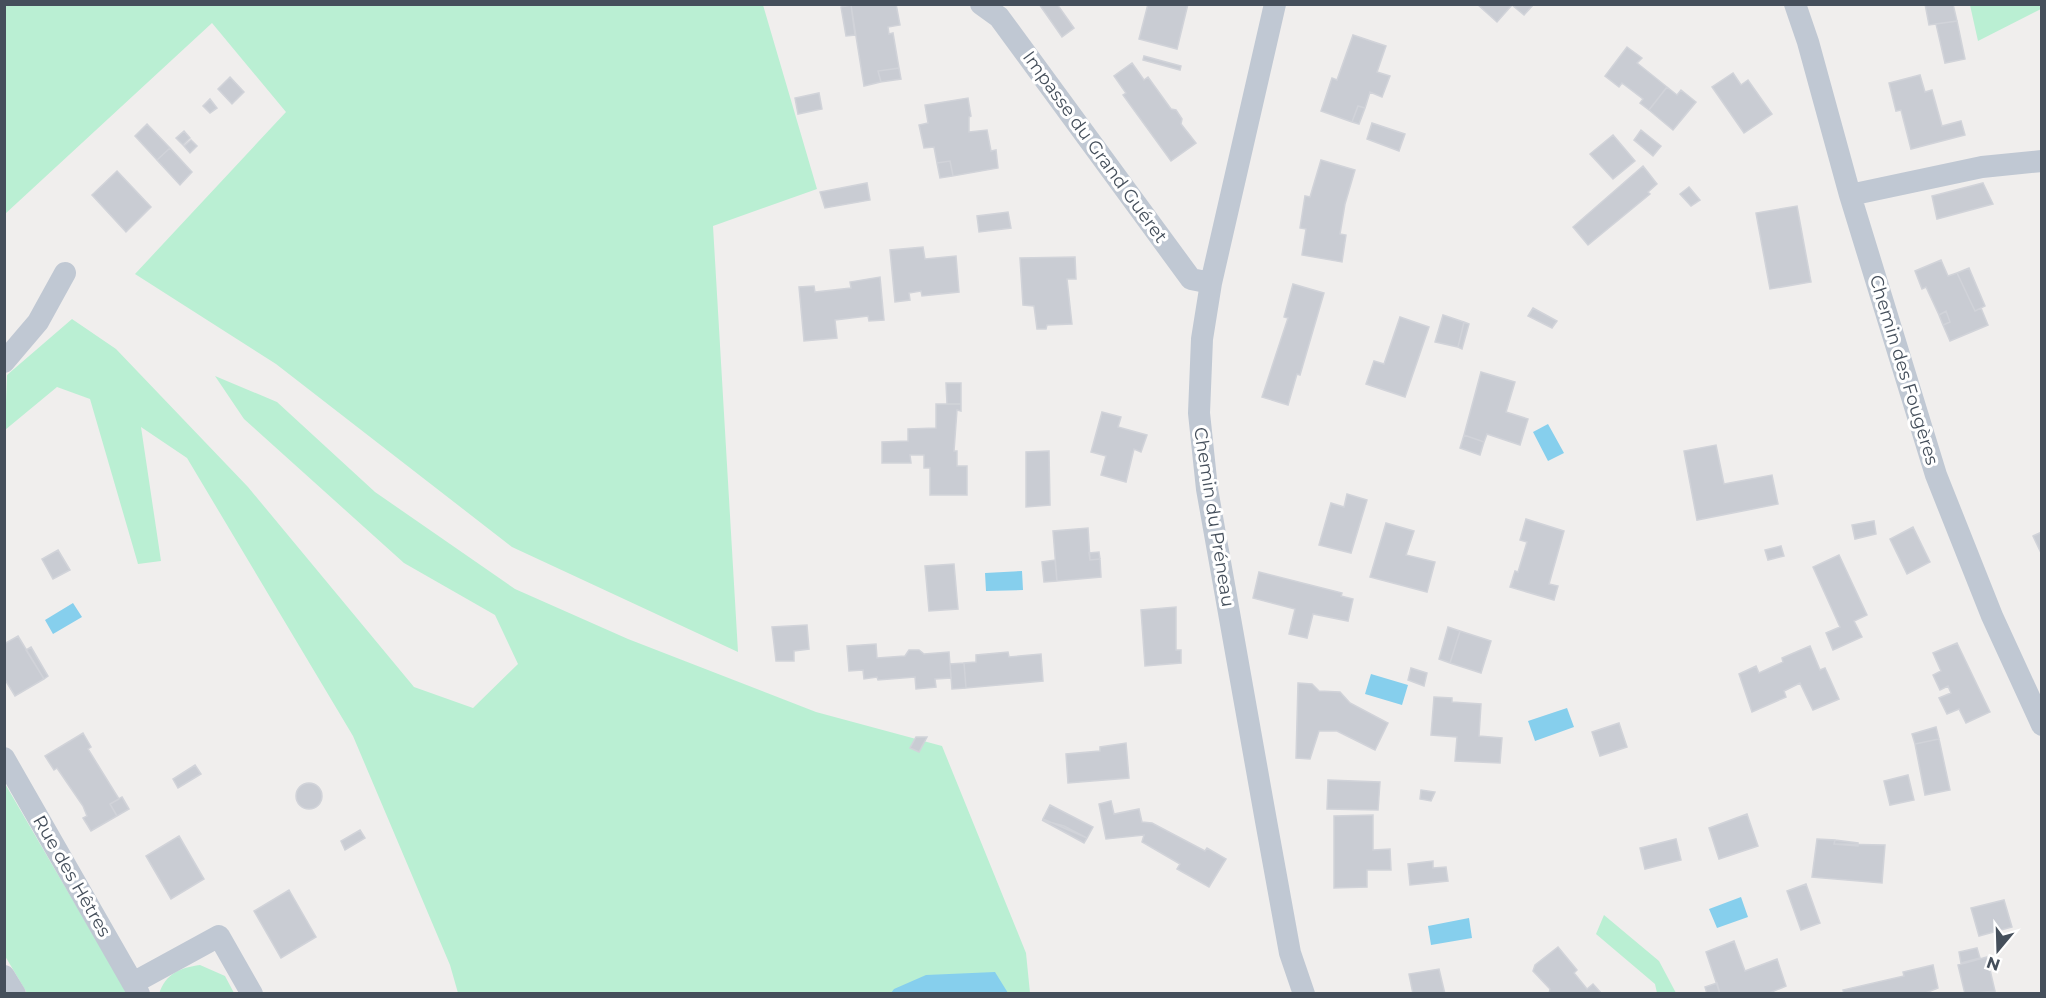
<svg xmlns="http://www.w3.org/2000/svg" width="2046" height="998" font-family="Montserrat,sans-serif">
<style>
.green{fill:#baefd3}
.water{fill:#86cfed}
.building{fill:#c9ccd3;stroke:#d1d3d9;stroke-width:1.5}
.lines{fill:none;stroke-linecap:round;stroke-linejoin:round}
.minor{stroke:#c0c8d3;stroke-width:22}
.labels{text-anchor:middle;stroke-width:6;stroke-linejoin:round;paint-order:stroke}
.street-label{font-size:18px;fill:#454f5b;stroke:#fff}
</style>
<rect width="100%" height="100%" fill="#f0eeed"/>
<path class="green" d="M 5,4 L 763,5 L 817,189 L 713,226 L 738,652 L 512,547 L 276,364 L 135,274 L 286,112 L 212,23 L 5,214 Z
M 1970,5 L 2041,5 L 2041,9 L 1978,41 Z
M 72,319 L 116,349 L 248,487 L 414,687 L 473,708 L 518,664 L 495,615 L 404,563 L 244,419 L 215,376 L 277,402 L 375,492 L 515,589 L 628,639 L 816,712 L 942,746 L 1026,953 L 1030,993 L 458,993 L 450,965 L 353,736 L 187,458 L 141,427 L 161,561 L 138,564 L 90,399 L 57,387 L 5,430 L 7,375 Z
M 4,782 L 127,993 L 27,993 L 5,956 Z
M 1604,915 L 1659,961 L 1676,993 L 1657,993 L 1655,984 L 1596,934 Z
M 200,965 L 225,976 L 234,993 L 159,994 C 166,973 180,968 200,965 Z"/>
<path class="water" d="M 1548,424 L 1564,453 L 1548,461 L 1533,432 Z
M 1022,571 L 1023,590 L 986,591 L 985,573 Z
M 73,603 L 82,617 L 53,634 L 45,620 Z
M 1371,674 L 1408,685 L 1402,705 L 1365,694 Z
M 1567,708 L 1574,727 L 1535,741 L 1528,721 Z
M 1741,897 L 1748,917 L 1717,928 L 1709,909 Z
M 1469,918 L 1472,938 L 1431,945 L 1428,926 Z
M 995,972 L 1008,993 L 891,993 L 894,989 L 926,975 Z"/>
<path class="building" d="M 896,4 L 900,25 L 888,27 L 889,34 L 893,33 L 899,68 L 878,71 L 881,82 L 864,86 L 851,5 Z
M 1039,4 L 1057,4 L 1074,28 L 1062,37 Z
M 1148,4 L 1188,4 L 1177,49 L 1139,39 Z
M 1477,4 L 1534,4 L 1524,15 L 1512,5 L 1497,22 Z
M 1925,4 L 1953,4 L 1957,21 L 1929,25 Z
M 851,5 L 855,35 L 846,36 L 841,7 Z
M 1957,21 L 1965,59 L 1945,63 L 1936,24 Z
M 1353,35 L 1386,46 L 1377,72 L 1390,76 L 1382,97 L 1370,92 L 1365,108 L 1358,106 L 1352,122 L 1321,111 L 1332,78 L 1337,80 Z
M 1627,47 L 1642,58 L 1637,63 L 1667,87 L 1649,110 L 1640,103 L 1643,99 L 1622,83 L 1619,87 L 1605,76 Z
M 1144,56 L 1181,66 L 1180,70 L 1143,60 Z
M 1132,63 L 1144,80 L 1148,77 L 1171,109 L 1176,110 L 1182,119 L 1181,124 L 1196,143 L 1171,161 L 1123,95 L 1126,93 L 1114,76 Z
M 899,68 L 901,79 L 881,82 L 878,71 Z
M 1733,73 L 1741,85 L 1748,80 L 1772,114 L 1744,133 L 1712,87 Z
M 1920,75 L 1925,92 L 1932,90 L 1942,126 L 1961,121 L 1965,135 L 1911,149 L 1901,110 L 1896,111 L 1889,83 Z
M 230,77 L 244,92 L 232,104 L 218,89 Z
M 1667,87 L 1677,95 L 1681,90 L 1696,102 L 1673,130 L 1649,110 Z
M 819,93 L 822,109 L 798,114 L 795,98 Z
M 968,98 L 971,116 L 969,117 L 969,132 L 987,130 L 991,151 L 996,150 L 998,168 L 953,176 L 950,161 L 937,163 L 934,147 L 924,148 L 919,125 L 928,123 L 925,105 Z
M 210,99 L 217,108 L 210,113 L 203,106 Z
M 1358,106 L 1365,108 L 1359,124 L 1352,122 Z
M 1372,123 L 1405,134 L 1399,151 L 1367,139 Z
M 147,124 L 170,148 L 157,160 L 135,136 Z
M 1641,130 L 1661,146 L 1653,156 L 1634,140 Z
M 184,131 L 190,138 L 183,145 L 176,138 Z
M 1613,135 L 1635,161 L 1613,179 L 1590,154 Z
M 191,140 L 197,146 L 190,153 L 184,146 Z
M 170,148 L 192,172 L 180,185 L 157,160 Z
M 1321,160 L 1355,170 L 1345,204 L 1340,234 L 1346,235 L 1342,262 L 1302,255 L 1306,229 L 1300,228 L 1305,196 L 1310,197 Z
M 950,161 L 953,176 L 940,178 L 937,163 Z
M 1643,166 L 1657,184 L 1648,192 L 1650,194 L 1588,245 L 1573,227 Z
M 117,171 L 151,207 L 126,232 L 92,195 Z
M 867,183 L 870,200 L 825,208 L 820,192 Z
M 1983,183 L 1993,204 L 1937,219 L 1932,196 Z
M 1689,187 L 1700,200 L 1691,206 L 1680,194 Z
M 1797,206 L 1811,282 L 1770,289 L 1756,213 Z
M 1008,212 L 1011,228 L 979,232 L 977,216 Z
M 923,247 L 925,259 L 956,256 L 959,292 L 922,296 L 921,291 L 909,293 L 910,300 L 895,302 L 890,250 Z
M 1075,257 L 1076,279 L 1067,279 L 1072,324 L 1047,325 L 1046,329 L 1037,329 L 1034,306 L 1023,305 L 1020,258 Z
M 1941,260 L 1948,276 L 1957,273 L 1975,311 L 1981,308 L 1988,325 L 1950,341 L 1943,325 L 1950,322 L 1946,311 L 1939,315 L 1926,287 L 1922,289 L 1915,271 Z
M 1969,268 L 1985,306 L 1975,311 L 1957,273 Z
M 880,277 L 884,320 L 869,321 L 868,316 L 835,320 L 837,338 L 804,341 L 799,287 L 814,286 L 815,292 L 851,288 L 850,282 Z
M 1293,284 L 1324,293 L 1300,375 L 1297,374 L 1288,405 L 1262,397 L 1288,318 L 1284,317 Z
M 1533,308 L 1557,321 L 1552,328 L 1528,316 Z
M 1946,311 L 1950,322 L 1943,325 L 1939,315 Z
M 1443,315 L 1464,322 L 1458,347 L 1435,342 Z
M 1400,317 L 1429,327 L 1405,397 L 1366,384 L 1374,361 L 1384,364 Z
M 1464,322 L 1469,324 L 1462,349 L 1458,347 Z
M 1481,372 L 1515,382 L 1506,412 L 1528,419 L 1520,445 L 1487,434 L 1484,442 L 1464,435 Z
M 946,383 L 961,383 L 961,404 L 947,404 Z
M 936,404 L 961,404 L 961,411 L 957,410 L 954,451 L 957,451 L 957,466 L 967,466 L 967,495 L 930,495 L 930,468 L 924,468 L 924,455 L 910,455 L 911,463 L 882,463 L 882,442 L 908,441 L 908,429 L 936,428 Z
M 1102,412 L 1121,417 L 1118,427 L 1147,435 L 1141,452 L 1134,449 L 1126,482 L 1101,475 L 1106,456 L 1091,452 Z
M 1464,435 L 1484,442 L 1480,455 L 1460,448 Z
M 1716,445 L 1724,484 L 1772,475 L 1778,504 L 1697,520 L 1684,451 Z
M 1049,451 L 1050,505 L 1026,507 L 1026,452 Z
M 1347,494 L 1367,500 L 1351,553 L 1319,545 L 1331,503 L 1344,507 Z
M 1526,519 L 1564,531 L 1549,584 L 1558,586 L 1554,600 L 1510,587 L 1515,571 L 1518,572 L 1527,542 L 1520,540 Z
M 1874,521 L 1876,534 L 1855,539 L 1852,525 Z
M 1386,523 L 1414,531 L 1406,555 L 1435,562 L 1427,592 L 1370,577 Z
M 1913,527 L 1930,562 L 1907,574 L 1890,539 Z
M 1088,528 L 1090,560 L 1100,559 L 1101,577 L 1057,581 L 1053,531 Z
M 2042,532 L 2042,555 L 2033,536 Z
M 1781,546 L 1784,556 L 1768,560 L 1765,550 Z
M 58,550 L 70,570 L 53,579 L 42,559 Z
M 1099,552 L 1100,559 L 1090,560 L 1089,553 Z
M 1839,555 L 1867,615 L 1854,621 L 1862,637 L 1833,650 L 1826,633 L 1840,627 L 1813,567 Z
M 1055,560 L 1057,581 L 1044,582 L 1042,562 Z
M 954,564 L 958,609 L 929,611 L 925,566 Z
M 1259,572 L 1342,593 L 1341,596 L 1353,599 L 1348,621 L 1313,614 L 1307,638 L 1289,634 L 1295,609 L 1253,598 Z
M 1176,607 L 1176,650 L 1181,650 L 1181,663 L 1145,666 L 1141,610 Z
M 807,625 L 809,649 L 794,651 L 794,661 L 776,661 L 772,627 Z
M 1448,627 L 1460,631 L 1450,663 L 1439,659 Z
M 1460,631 L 1491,641 L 1481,673 L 1450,663 Z
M 18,636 L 44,679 L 15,696 L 4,678 L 4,639 L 6,643 Z
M 1957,643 L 1990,712 L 1966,723 L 1959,709 L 1947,714 L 1939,698 L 1951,693 L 1948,686 L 1940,690 L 1933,675 L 1941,671 L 1933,653 Z
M 876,644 L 877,658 L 905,656 L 909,650 L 919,650 L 924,654 L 949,652 L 951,678 L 935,679 L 936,687 L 916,689 L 915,677 L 878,680 L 877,677 L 864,679 L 863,670 L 849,671 L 847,646 Z
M 1810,646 L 1820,670 L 1825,668 L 1839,699 L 1813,710 L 1800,683 L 1784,691 L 1786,697 L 1752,712 L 1739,674 L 1756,666 L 1759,673 L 1783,662 L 1782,658 Z
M 31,647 L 48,676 L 44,679 L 26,650 Z
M 1008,652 L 1009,657 L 1041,654 L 1043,681 L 966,688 L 964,663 L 976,662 L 976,655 Z
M 964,663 L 966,688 L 952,689 L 950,664 Z
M 1411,668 L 1427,673 L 1424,686 L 1408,680 Z
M 1298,683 L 1312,684 L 1319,691 L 1340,692 L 1350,703 L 1388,723 L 1375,750 L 1337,731 L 1319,731 L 1310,759 L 1296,758 Z
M 1434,697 L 1452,698 L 1452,702 L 1481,704 L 1479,736 L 1502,738 L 1500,763 L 1455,761 L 1457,737 L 1431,735 Z
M 1619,723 L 1627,747 L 1600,756 L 1592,732 Z
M 1936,727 L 1939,739 L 1915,744 L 1912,734 Z
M 83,733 L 91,747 L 88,749 L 119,799 L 110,804 L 117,816 L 91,831 L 83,818 L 87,816 L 83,806 L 57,768 L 54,770 L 45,756 Z
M 916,737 L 927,737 L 919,752 L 910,748 Z
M 1939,739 L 1950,790 L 1925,795 L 1915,744 Z
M 1126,743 L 1129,778 L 1068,783 L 1066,754 L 1100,751 L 1100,747 Z
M 195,765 L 201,774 L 178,788 L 173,779 Z
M 1908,775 L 1914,800 L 1890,805 L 1884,781 Z
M 1328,780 L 1380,782 L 1378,810 L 1327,809 Z
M296 796a13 13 0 1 1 26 0a13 13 0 1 1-26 0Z
M 1421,790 L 1435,792 L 1431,801 L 1420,799 Z
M 122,797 L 129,809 L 117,816 L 110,804 Z
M 1111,801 L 1114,814 L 1139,809 L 1142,822 L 1152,823 L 1205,851 L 1207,848 L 1226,859 L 1209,887 L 1177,869 L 1180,864 L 1142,842 L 1144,835 L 1106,839 L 1099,804 Z
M 1050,805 L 1093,827 L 1087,838 L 1043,819 Z
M 1747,814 L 1758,846 L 1719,859 L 1709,828 Z
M 1373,815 L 1373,850 L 1390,849 L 1391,870 L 1367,870 L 1367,887 L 1334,888 L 1334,816 Z
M 1042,820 L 1064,826 L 1087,838 L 1084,843 Z
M 360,830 L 365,838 L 345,850 L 341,841 Z
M 179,836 L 204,879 L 171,899 L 146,856 Z
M 1676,839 L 1681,860 L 1645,869 L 1640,848 Z
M 1817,839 L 1835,840 L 1834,844 L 1885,845 L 1882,883 L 1812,877 Z
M 1835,840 L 1858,843 L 1858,846 L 1834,844 Z
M 1433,861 L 1433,868 L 1446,867 L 1448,881 L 1410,885 L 1408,864 Z
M 1806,884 L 1820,923 L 1801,930 L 1787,891 Z
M 289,890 L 316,937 L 281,958 L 254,911 Z
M 2004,900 L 2012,927 L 1979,936 L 1971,908 Z
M 1734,941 L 1745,971 L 1777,959 L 1786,986 L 1767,994 L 1720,994 L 1706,952 Z
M 1558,947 L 1577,970 L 1574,973 L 1587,989 L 1593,984 L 1602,994 L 1549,994 L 1550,989 L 1533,971 L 1535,965 Z
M 1977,948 L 1980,958 L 1961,963 L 1959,952 Z
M 1987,957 L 1995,991 L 1965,994 L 1958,965 Z
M 1933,965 L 1938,988 L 1923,994 L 1844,994 L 1843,990 L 1904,976 L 1903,972 Z
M 1439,969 L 1445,994 L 1413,994 L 1409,974 Z
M 1717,983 L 1720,994 L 1707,994 L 1705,987 Z"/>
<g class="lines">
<path class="minor" d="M 981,4 L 999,17 L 1191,279 L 1211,283
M 1275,4 L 1211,283 L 1202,339 L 1199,413 L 1207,489 L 1266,821 L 1290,953 L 1304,994
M 1795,4 L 1808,42 L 1850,195 L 1936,475 L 1992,616 L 2042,725
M 1850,195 L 1982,167 L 2042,161
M 4,362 L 38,322 L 65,273
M 4,758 L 139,994
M 4,976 L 15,994
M 133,983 L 219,936 L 252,994"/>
</g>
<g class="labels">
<g class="street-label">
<text transform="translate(1095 147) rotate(54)" y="6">Impasse du Grand Guéret</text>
<text transform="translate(1904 370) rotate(73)" y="6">Chemin des Fougères</text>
<text transform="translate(1214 517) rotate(81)" y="6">Chemin du Préneau</text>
<text transform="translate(72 876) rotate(60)" y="6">Rue des Hêtres</text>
</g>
</g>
<rect width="2046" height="998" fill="none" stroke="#454f5b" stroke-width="12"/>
<g transform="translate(1998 950) rotate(199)" stroke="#ffffff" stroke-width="4.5" paint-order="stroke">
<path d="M0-4.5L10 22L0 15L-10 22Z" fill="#454f5b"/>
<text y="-9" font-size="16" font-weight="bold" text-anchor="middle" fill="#454f5b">N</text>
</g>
</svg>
